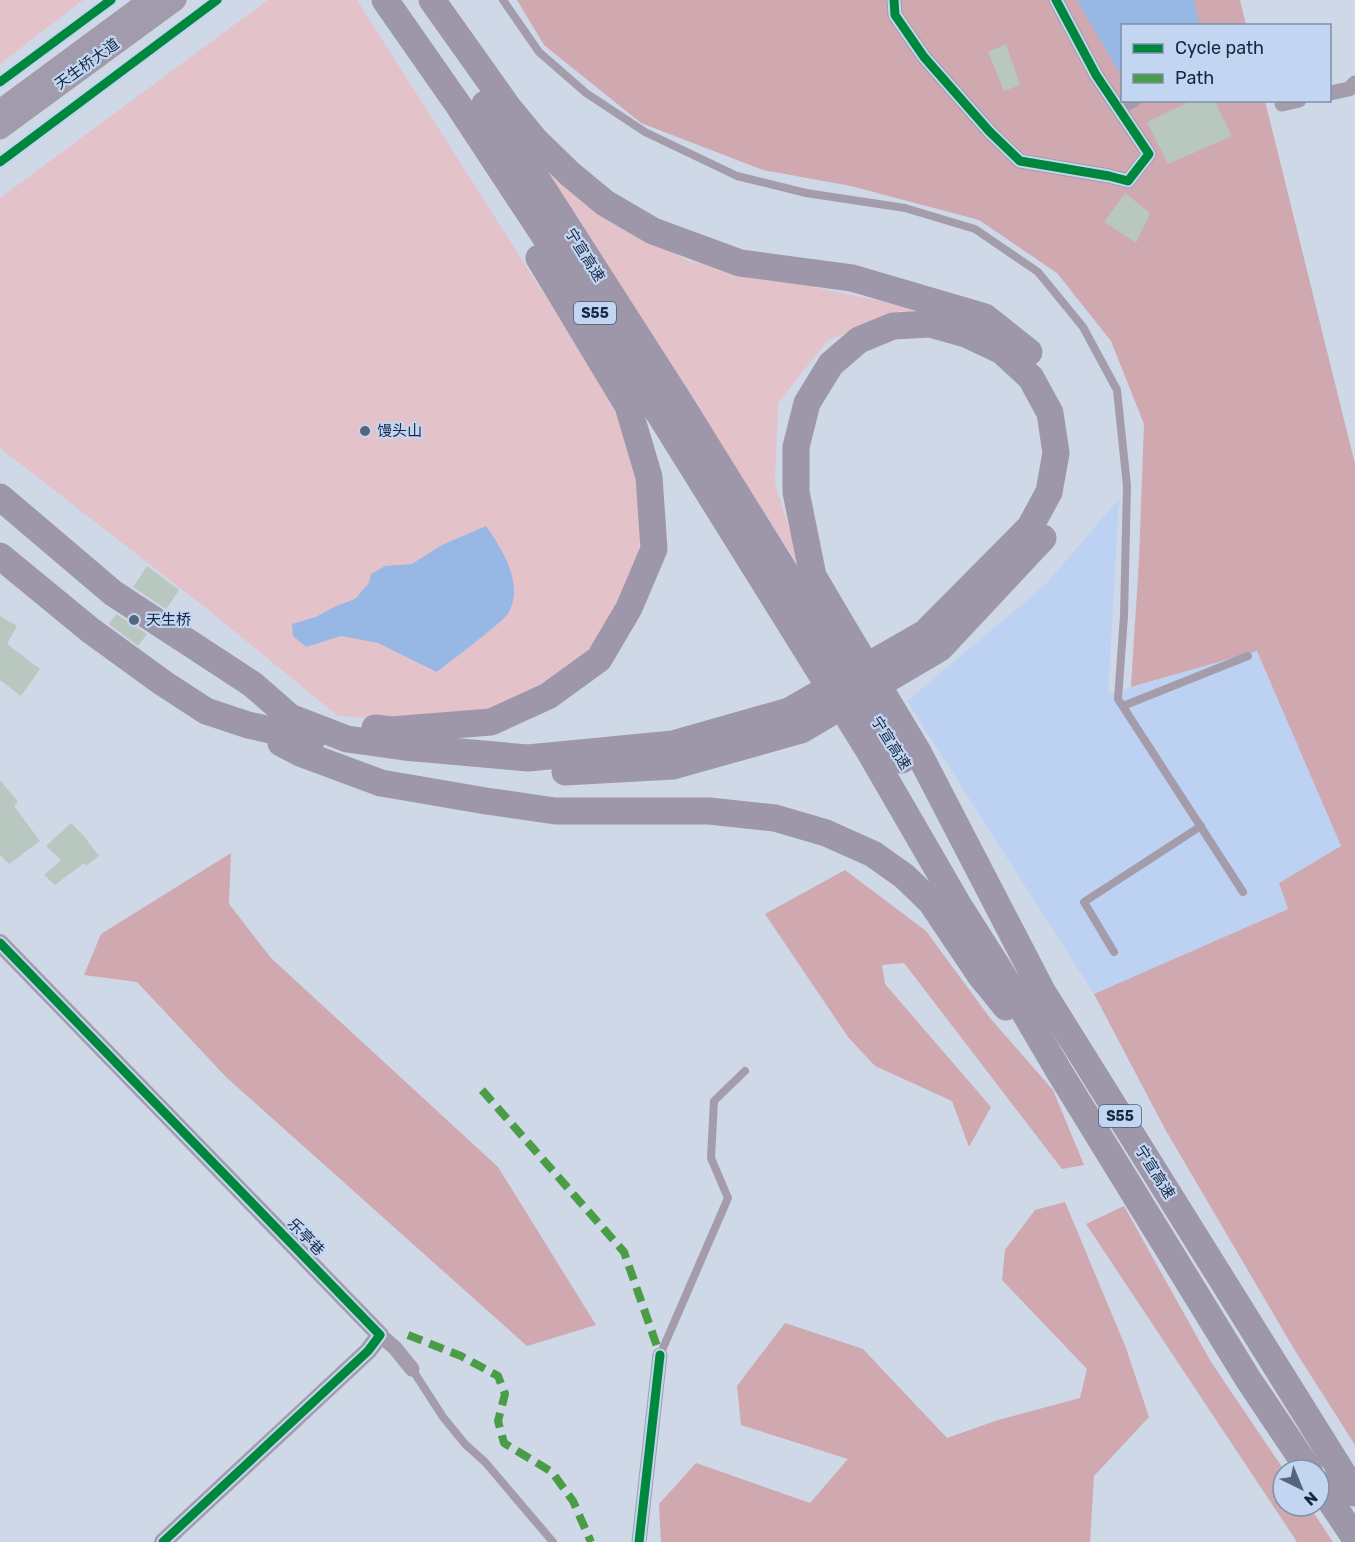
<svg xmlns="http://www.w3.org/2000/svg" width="1355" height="1542" font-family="Rubik,'Noto Sans SC',sans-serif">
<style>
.built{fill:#bdd2f2}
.green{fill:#e4c2c9}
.forest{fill:#d0a8b0}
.water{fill:#97b7e5}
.building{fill:#b9c7c1}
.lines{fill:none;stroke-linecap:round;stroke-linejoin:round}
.service{stroke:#a49caa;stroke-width:8}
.minor{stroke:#a49caa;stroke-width:15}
.tertiary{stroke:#a49caa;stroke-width:18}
.secondary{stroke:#a29bab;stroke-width:21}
.motorway{stroke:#9e97aa;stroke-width:27}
.quiet{stroke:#4b9c46;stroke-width:8;stroke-dasharray:15 8;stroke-linecap:butt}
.cycleway-casing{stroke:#c3d6f1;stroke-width:13}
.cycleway{stroke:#00873e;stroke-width:9}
.poi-dot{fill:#56657b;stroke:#c3d6f1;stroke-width:2}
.labels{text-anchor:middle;stroke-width:4.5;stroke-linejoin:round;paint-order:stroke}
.shield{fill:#c3d6f1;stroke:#495c76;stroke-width:1.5}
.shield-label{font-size:14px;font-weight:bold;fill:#152742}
.street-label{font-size:15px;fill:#152742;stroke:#c3d6f1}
.poi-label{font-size:15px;fill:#152742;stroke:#c3d6f1;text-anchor:start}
</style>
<rect width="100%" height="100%" fill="#ced8e6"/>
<path class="built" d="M 1119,499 L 1108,694 L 1257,651 L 1341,846 L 1279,883 L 1288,909 L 1094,994 L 907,701 L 1045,585 Z"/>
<path class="green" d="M 0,0 L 83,0 L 0,64 Z
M 268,0 L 357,0 L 585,359 L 618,418 L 637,475 L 646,516 L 635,566 L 618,610 L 584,656 L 542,689 L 475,716 L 409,721 L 338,716 L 206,608 L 0,448 L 0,198 Z
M 536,161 L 610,218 L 689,261 L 951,316 L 901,311 L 827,341 L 778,403 L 775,483 L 802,571 Z"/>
<path class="forest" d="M 517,0 L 1240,0 L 1246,25 L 1122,26 L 1122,100 L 1265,101 L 1355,464 L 1355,1445 L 1294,1349 L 1165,1129 L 1094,994 L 1288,909 L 1279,883 L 1341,846 L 1257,651 L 1131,687 L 1139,560 L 1144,424 L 1111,341 L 1057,273 L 979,220 L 851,186 L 763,170 L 641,123 L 544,45 Z
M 231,853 L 229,904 L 271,958 L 498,1167 L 596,1325 L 527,1346 L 226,1077 L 137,982 L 84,975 L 101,934 Z
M 845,870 L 926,931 L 990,1018 L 1053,1090 L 1084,1165 L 1062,1169 L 904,963 L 882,965 L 885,984 L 991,1107 L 969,1147 L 952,1101 L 875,1066 L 848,1037 L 765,914 Z
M 1065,1202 L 1126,1348 L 1149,1417 L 1094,1476 L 1090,1542 L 661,1542 L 659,1504 L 696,1463 L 810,1503 L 848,1459 L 741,1425 L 737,1386 L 785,1323 L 863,1349 L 947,1438 L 998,1420 L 1080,1398 L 1087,1369 L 1002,1280 L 1005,1250 L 1035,1210 Z
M 1124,1206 L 1211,1362 L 1284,1470 L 1283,1506 L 1309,1506 L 1333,1542 L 1297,1542 L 1086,1224 Z"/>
<path class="water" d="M 1077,0 L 1194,0 L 1199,25 L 1122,26 L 1122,73 L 1120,74 Z
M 486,526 C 502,549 524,583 509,612 C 505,621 448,663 437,672 L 378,643 L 341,636 L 306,647 L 293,636 L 292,624 L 316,617 L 334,607 L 355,599 L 369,583 L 371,574 L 385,566 L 412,564 L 442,545 Z"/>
<path class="building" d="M 1006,44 L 1020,85 L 1004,91 L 988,52 Z
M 1193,100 L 1214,100 L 1232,136 L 1168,164 L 1147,122 Z
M 1125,193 L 1150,213 L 1136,243 L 1104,222 Z
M 147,566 L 179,590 L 166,609 L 133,587 Z
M 116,614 L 147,634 L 138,646 L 109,624 Z
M 0,616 L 17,626 L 7,644 L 40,669 L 21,696 L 0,680 Z
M 0,780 L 18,802 L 14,806 L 40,841 L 9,864 L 0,855 Z
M 71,823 L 83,835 L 99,856 L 86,866 L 84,863 L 55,885 L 44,875 L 61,860 L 46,846 Z"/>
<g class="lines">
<path class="service" d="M 503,0 L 539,52 L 586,93 L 645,132 L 737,176 L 806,193 L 905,208 L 975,229 L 1038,272 L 1083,327 L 1117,390 L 1127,486 L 1124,616 L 1118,699 L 1243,892
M 1123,706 L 1248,656
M 1114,952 L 1084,902 L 1201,826
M 660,1355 L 728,1198 L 711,1158 L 714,1101 L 745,1071
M 412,1369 L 443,1417 L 465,1444 L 485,1462 L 553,1542"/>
<path class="minor" d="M 894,0 L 895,15 L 924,57 L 989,131 L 1020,161 L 1109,176 L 1128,181 L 1149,154 L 1096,75 L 1056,0
M 1330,93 L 1349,89 L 1355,83
M 1282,104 L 1299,100
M 1118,107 L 1134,100
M 380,1335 L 395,1348 L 412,1369
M 639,1542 L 660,1355"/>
<path class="tertiary" d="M 0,943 L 380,1335 L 368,1351 L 163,1542"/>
<path class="secondary" d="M 0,110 L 149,0
M 0,129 L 176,0"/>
<path class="motorway" d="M 385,0 L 459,106 L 624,357 L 868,749 L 959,906 L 999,969 L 1060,1073 L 1248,1379 L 1309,1470
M 432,0 L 508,107 L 536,141 L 570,174 L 605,203 L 653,231 L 740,263 L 852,278 L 985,317 L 1029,352
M 485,104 L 533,173 L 679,401 L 902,760
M 0,497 L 113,593 L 252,684 L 290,717 L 347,739 L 404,747 L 528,758 L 673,744 L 789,711 L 925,633 L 1030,527 L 1049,492 L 1056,453 L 1050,413 L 1031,378 L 1002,351 L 966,334 L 930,324 L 893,326 L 859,340 L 831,364 L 807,403 L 796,447 L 796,492 L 813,576 L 840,622 L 918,752 L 1041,989
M 0,556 L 90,630 L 163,683 L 206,711 L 248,725 L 312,739
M 375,728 L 391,730 L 491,722 L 548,696 L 599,659 L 629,608 L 654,549 L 649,477 L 628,406 L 539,258
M 281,743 L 300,753 L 381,783 L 486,801 L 555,811 L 709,811 L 775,818 L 826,833 L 873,854 L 904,876 L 931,902 L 980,975 L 1006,1007
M 565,772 L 673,766 L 801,730 L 940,648 L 1043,538
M 1032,975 L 1355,1493
M 1319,1484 L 1355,1538"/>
<path class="quiet" d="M 482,1090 L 624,1252 L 660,1355
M 408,1335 L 461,1356 L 498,1376 L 505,1394 L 498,1421 L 504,1443 L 552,1472 L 573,1501 L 591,1542"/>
<g class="cycleway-casing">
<path id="cycleway" d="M 894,0 L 895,15 L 924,57 L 989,131 L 1020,161 L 1109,176 L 1128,181 L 1149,154 L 1096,75 L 1056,0
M 0,82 L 111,0
M 0,162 L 217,0
M 0,943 L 380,1335 L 368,1351 L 163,1542
M 639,1542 L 660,1355"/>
</g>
<use href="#cycleway" class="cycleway"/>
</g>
<g class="poi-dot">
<circle cx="365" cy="431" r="6"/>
<circle cx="134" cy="620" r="6"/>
</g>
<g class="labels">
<g class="shield">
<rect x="574" y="302" width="42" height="22" rx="4.5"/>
<rect x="1099" y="1105" width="42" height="22" rx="4.5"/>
</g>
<g class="shield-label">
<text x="595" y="318">S55</text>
<text x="1120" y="1121">S55</text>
</g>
<g class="street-label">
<text transform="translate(87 64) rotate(-36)" y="5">天生桥大道</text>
<text transform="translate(585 255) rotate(58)" y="5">宁宣高速</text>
<text transform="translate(891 743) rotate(58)" y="5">宁宣高速</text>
<text transform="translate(1155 1172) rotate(58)" y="5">宁宣高速</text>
<text transform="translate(306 1237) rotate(46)" y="5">乐亭巷</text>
</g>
<g class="poi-label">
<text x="377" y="436">馒头山</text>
<text x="146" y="625">天生桥</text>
</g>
</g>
<rect x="1121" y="24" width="210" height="78" fill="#c3d6f1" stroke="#7d90ab" stroke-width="1.5"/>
<rect x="1133" y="44" width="30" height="9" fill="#00873e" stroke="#7d90ab" stroke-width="1.5"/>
<text x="1175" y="54" font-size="18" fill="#152742">Cycle path</text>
<rect x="1133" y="74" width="30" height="9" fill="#4b9c46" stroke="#7d90ab" stroke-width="1.5"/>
<text x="1175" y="84" font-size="18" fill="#152742">Path</text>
<g transform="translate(1301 1488) rotate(137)"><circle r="28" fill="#c3d6f1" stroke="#7d90ab" stroke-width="1.5"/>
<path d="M0-4.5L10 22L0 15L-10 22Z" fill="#56657b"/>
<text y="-9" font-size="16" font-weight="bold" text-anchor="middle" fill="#152742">N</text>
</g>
</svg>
